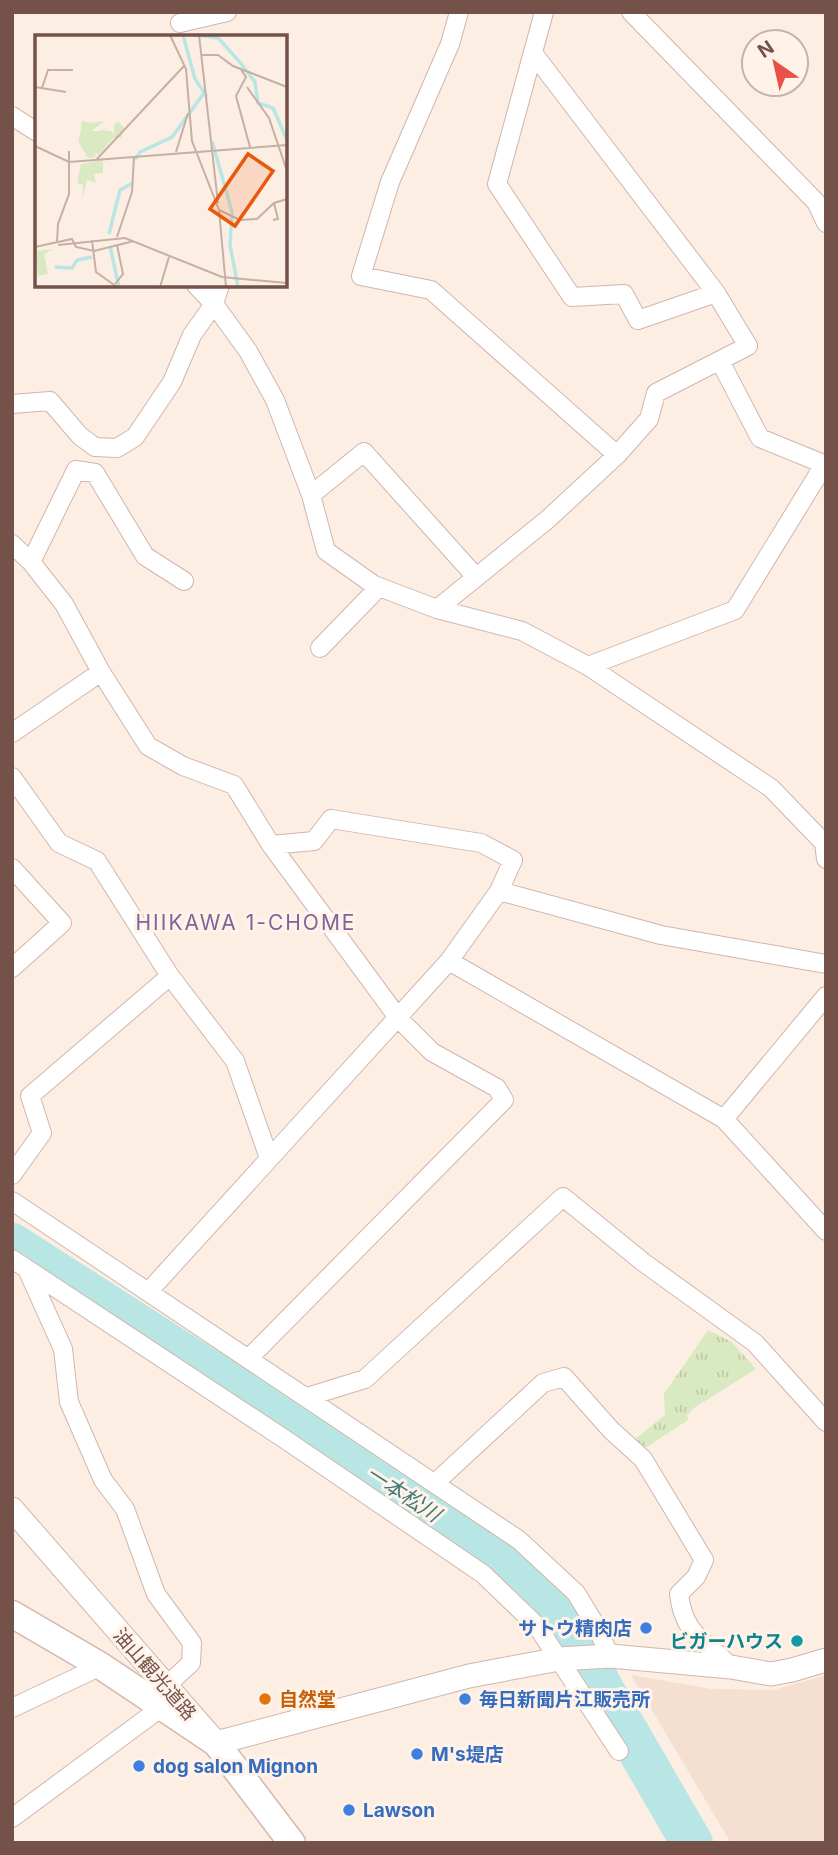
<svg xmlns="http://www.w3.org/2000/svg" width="838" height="1855" font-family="Inter,'Noto Sans JP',sans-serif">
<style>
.residential{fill:#f4dfd1}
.park{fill:url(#park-tufts)}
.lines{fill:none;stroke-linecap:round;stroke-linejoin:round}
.river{stroke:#b8e6e5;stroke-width:42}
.minor-casing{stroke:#d0b6ad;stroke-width:20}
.tertiary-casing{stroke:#d0b6ad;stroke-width:25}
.secondary-casing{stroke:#d5b7ac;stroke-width:29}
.minor{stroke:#fff;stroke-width:18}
.tertiary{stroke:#fff;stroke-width:23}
.secondary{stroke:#fff;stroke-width:26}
.shop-dot{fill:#3f7fe0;stroke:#fff3e9;stroke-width:2.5}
.culture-dot{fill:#0f9aa8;stroke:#fff3e9;stroke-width:2.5}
.food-dot{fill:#e8710a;stroke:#fff3e9;stroke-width:2.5}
.labels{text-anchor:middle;stroke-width:6;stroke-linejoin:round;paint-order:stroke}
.shop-label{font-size:19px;font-weight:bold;fill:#366cbe;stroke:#fff3e9;text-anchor:start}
.culture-label{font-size:19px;font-weight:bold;fill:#0d838f;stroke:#fff3e9;text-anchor:end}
.street-label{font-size:19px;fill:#745149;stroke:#fff3e9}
.food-label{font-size:19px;font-weight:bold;fill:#c56008;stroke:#fff3e9;text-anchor:start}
.neighbourhood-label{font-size:21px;letter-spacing:2px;fill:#7e6498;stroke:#fff3e9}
.water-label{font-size:21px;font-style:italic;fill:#3c7a7a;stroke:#fff3e9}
.inset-river{fill:none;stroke:#b8e6e5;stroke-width:3.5}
.inset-road{fill:none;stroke:#c6afa5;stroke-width:2}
.view{fill:#e8590c;fill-opacity:0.15;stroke:#e8590c;stroke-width:3.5}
.inset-edge{fill:none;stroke:#745149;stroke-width:3.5}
</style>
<defs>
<pattern id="park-tufts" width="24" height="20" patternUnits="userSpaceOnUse" patternTransform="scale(1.75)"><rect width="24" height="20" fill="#d9eac2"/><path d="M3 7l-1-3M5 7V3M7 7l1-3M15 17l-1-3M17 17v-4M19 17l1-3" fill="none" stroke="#becaa8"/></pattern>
</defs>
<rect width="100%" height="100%" fill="#fceee3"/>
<path class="residential" d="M 631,1675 L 711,1689 L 774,1690 L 826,1675 L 826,1843 L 731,1843 Z"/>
<path class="park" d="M 708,1330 L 732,1342 L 756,1369 L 694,1408 L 687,1415 L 688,1420 L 642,1450 L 635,1439 L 665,1415 L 664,1394 Z"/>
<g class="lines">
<path class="river" d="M 12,1244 L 528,1575 L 579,1640 L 601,1686 L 692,1843"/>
<g class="minor-casing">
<path id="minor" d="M 459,12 L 450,44 L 390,182 L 361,276 L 431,290 L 617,455
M 631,12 L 816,202 L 826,223
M 180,23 L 227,12
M 533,53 L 716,293
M 12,116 L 37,132
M 196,285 L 214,304 L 248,351 L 275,400 L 311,495 L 326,551 L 374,585 L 437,609 L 522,631 L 588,666 L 771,788 L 824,843 L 826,859
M 720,361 L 760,438 L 826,465
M 12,404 L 50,401 L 80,436 L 95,447 L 117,448 L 135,437 L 172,382 L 192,335 L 214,304 L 220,285
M 311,495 L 364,452 L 476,577
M 12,544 L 31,562
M 184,581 L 145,556 L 95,473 L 76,470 L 31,562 L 64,604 L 101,672 L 148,746 L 183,766 L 234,785 L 271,845 L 314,841 L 331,819 L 481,843 L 513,860 L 499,891
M 437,609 L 548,519 L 617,455 L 649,419 L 656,393 L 748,346 L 716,293 L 638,320 L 624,294 L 572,297 L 497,184 L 544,12
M 320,648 L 379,587
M 588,666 L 735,610 L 824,465
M 12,733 L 101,672
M 12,777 L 59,843 L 97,861 L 170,976 L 235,1061 L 269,1158
M 12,868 L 62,923 L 12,968
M 826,996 L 724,1119 L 826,1231
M 724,1119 L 449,961 L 499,891 L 661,935 L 826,964
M 12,1175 L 42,1133 L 30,1096 L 170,976
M 12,1201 L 519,1540 L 576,1593 L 596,1626 L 610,1656
M 12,1259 L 283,1438 L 483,1574 L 537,1626 L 619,1751
M 27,1269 L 63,1349 L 69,1402 L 103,1480 L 125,1509 L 156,1594 L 192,1643 L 191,1663 L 166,1686
M 149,1291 L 449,961
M 249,1358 L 504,1100 L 497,1088 L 432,1052 L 399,1019 L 271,845
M 307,1397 L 365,1379 L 563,1197 L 643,1262 L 755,1343 L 826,1422
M 435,1483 L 543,1383 L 564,1377 L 611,1430 L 643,1459 L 704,1560 L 696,1577 L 679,1594 C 684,1636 705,1640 731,1667
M 12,1708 L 101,1666
M 12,1818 L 162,1707"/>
</g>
<g class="tertiary-casing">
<path id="tertiary" d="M 12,1509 L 216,1743 L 469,1676 L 559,1659 L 610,1656 L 731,1667 L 771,1674 L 792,1670 L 826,1660"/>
</g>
<g class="secondary-casing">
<path id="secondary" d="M 12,1614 L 101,1666 L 216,1743 L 292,1843"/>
</g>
<use href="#minor" class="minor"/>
<use href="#tertiary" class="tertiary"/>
<use href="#secondary" class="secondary"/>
</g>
<g class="shop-dot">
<circle cx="646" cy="1628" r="7"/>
<circle cx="465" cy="1699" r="7"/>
<circle cx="417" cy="1754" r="7"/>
<circle cx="139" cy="1766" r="7"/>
<circle cx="349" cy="1810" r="7"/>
</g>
<circle class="culture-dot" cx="797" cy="1641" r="7"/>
<circle class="food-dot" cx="265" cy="1699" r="7"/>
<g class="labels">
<g class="shop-label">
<text x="632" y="1635" text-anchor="end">サトウ精肉店</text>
<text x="479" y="1706">毎日新聞片江販売所</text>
<text x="431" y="1761">M's堤店</text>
<text x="153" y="1773">dog salon Mignon</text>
<text x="363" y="1817">Lawson</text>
</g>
<g class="culture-label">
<text x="783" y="1648">ビガーハウス</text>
</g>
<g class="street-label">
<text transform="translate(155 1674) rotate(49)" y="7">油山観光道路</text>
</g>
<g class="food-label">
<text x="279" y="1706">自然堂</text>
</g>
<g class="neighbourhood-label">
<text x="246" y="930">HIIKAWA 1-CHOME</text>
</g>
<g class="water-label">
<text transform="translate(403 1494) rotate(33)" y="7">一本松川</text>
</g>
</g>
<g transform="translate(35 35)">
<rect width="252" height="252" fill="#fceee3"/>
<path d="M 72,93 L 69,97 L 78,104 L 60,117 L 54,113 L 53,102 ZM 19,214 L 9,219 L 13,239 L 3,241 L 0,216 Z" fill="#d9eac2"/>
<path d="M 70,86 L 56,96 L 76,96 L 79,100 L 79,89 L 84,87 L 89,93 L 86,103 L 78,103 L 64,120 L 59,117 L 62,121 L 53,122 L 43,104 L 53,88 Z" fill="#d9eac2"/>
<path d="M 47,86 L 56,88 L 53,110 L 60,123 L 53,123 L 44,108 ZM 68,125 L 68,138 L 59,139 L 61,148 L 52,145 L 47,165 L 48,150 L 42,148 L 46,129 Z" fill="#d9eac2"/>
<path class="inset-river" d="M 148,0 L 160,44 L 172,62M 162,0 L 183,3 L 204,26 L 220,47 L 223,68 L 238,73 L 252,105M 177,106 L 197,177 L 195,210 L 203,252M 100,125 L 105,117 L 137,102 L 169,58M 74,199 L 85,155 L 98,148M 75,211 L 84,252M 20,232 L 37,233 L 42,225 L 57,222"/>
<path class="inset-road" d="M 135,0 L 151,34 L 157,106 L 184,175 L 191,252M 164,0 L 183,168M 166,20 L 183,20 L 198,31 L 252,52M 205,33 L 211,42 L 201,61 L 215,112M 0,52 L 31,57M 212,52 L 234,83 L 252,136M 7,53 L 13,35 L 38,35M 0,111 L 34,127 L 252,110M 141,117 L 153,78M 61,125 L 149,31M 184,175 L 205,185 L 222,184 L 239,168 L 252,164M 238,185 L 243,184 L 239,168M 82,202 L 97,157 L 99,122M 57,205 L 61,237 L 82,252M 22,207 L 23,189 L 34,159 L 34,116M 23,210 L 90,203 L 187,242 L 252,248M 0,212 L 37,204 L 41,212 L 59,216 L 99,206M 80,249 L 88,239 L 82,210M 125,252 L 134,222"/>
<path class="view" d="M 213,119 L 238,136 L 200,191 L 175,174 Z"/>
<rect width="252" height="252" class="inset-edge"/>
</g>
<rect width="838" height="1855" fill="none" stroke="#745149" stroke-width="28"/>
<g transform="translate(775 63) rotate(326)"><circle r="33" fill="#fff3e9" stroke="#c7b2a9" stroke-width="2"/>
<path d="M0-5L12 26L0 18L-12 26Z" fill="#e75147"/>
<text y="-10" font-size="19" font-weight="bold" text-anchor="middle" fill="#745149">N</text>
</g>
</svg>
